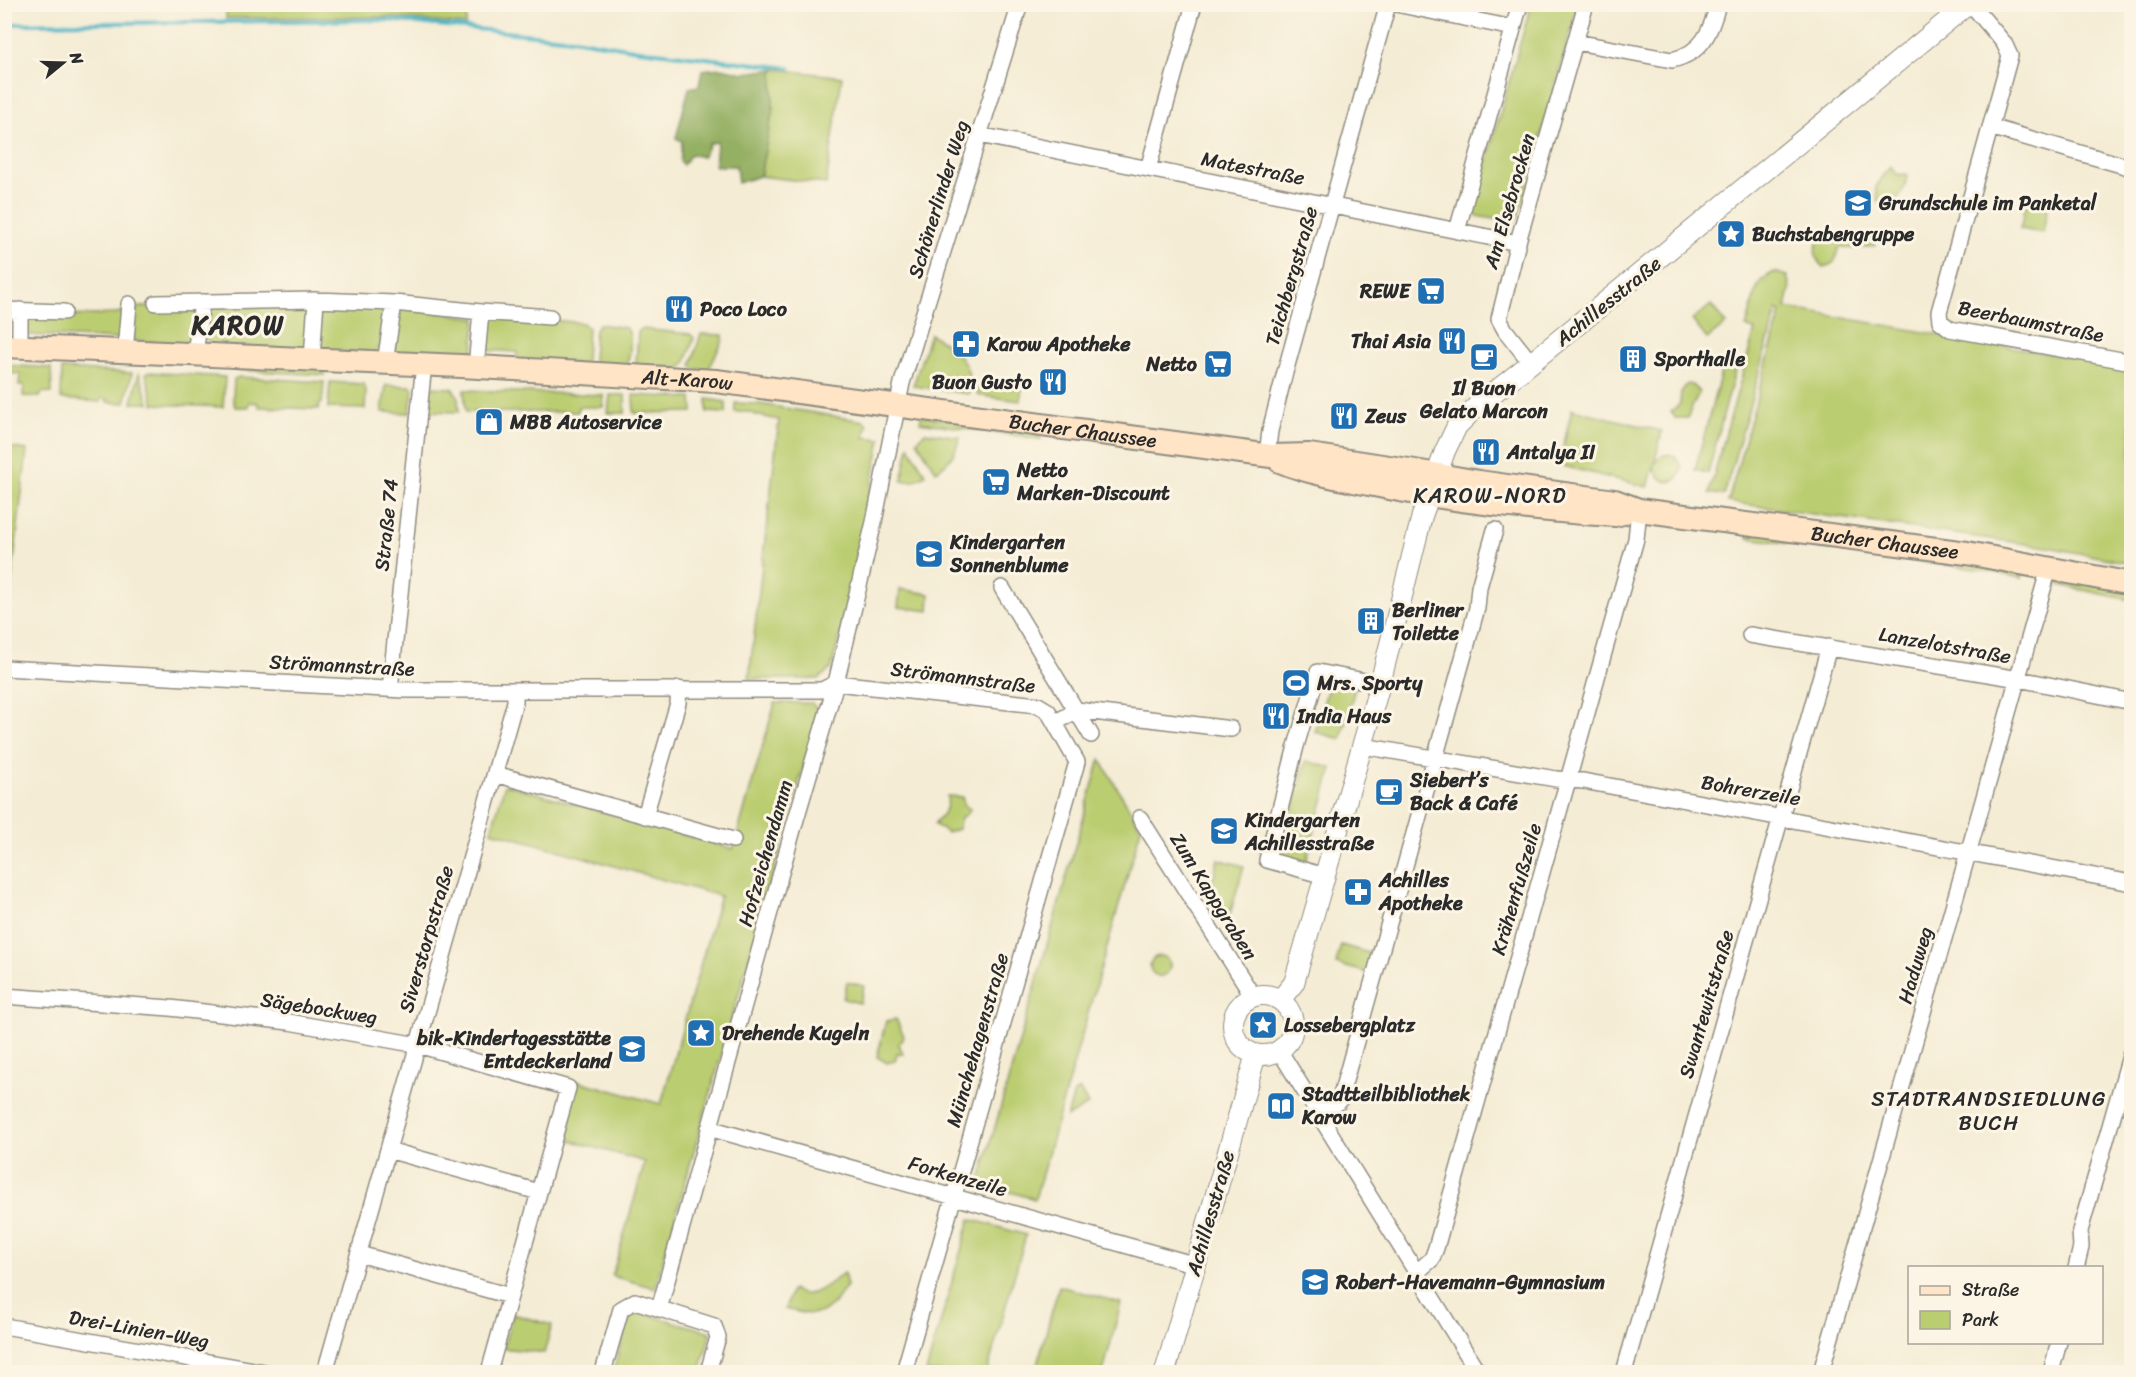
<svg xmlns="http://www.w3.org/2000/svg" width="2136" height="1377" font-family="Sriracha,sans-serif">
<style>
.green{fill:#bbcd71;stroke:#737c4e;stroke-width:1.5}
.forest{fill:#94b063;stroke:#606e47;stroke-width:1.5}
.lines{fill:none;stroke-linecap:round;stroke-linejoin:round}
.stream{stroke:#46b2c4;stroke-width:4}
.minor-casing{stroke:#908c80;stroke-width:18}
.tertiary-casing{stroke:#908c80;stroke-width:22}
.secondary-casing{stroke:#908c80;stroke-width:26}
.minor{stroke:#fff;stroke-width:15}
.tertiary{stroke:#fff;stroke-width:20}
.secondary{stroke:#ffe4c6;stroke-width:22}
.labels{text-anchor:middle;stroke-width:6;stroke-linejoin:round;paint-order:stroke}
.street-label{font-size:20px;fill:#2b2b2b;stroke:#fcf5e5}
.poi-label{font-size:20px;font-weight:bold;fill:#2b2b2b;stroke:#fcf5e5;text-anchor:start}
.neighbourhood-label{font-size:21px;letter-spacing:1.5px;fill:#2b2b2b;stroke:#fcf5e5}
.quarter-label{font-size:22px;letter-spacing:1.5px;fill:#2b2b2b;stroke:#fcf5e5}
.district-label{font-size:26px;font-weight:bold;letter-spacing:1.5px;fill:#2b2b2b;stroke:#fcf5e5}
</style>
<rect width="100%" height="100%" fill="#fcf5e5"/>
<filter id="ink" filterUnits="userSpaceOnUse"><feTurbulence type="fractalNoise" baseFrequency=".0167" numOctaves="2"/><feDisplacementMap in="SourceGraphic" scale="12" xChannelSelector="R" yChannelSelector="G"/><feConvolveMatrix kernelMatrix="1 2 1 2 8 2 1 2 1" color-interpolation-filters="sRGB"/></filter>
<filter id="wash" filterUnits="userSpaceOnUse"><feTurbulence type="fractalNoise" baseFrequency=".008" numOctaves="4" result="noise"/><feDisplacementMap in="SourceGraphic" scale="24" xChannelSelector="R" yChannelSelector="G"/><feGaussianBlur stdDeviation="1.35" result="paint"/><feColorMatrix in="noise" values="0 0 0 0 0 0 0 0 0 0 0 0 0 0 0 0 0 1.4 0 .05"/><feComposite in="paint" operator="in"/></filter>
<g filter="url(#wash)">
<rect width="100%" height="100%" fill="#f4ecd4"/>
<path class="green" d="M 227,5 L 227,4 L 468,5 L 466,25 L 388,17 L 226,18 Z
M 1531,5 L 1578,5 L 1518,218 L 1511,222 L 1477,216 L 1473,209 Z
M 776,69 L 842,77 L 826,184 L 760,176 L 773,109 L 773,74 Z
M 1890,166 L 1896,174 L 1907,175 C 1905,191 1900,201 1884,206 L 1878,201 L 1876,187 Z
M 2027,200 L 2048,205 L 2043,233 L 2020,229 Z
M 1872,238 L 1876,245 C 1866,248 1850,250 1841,246 C 1831,256 1843,262 1823,267 C 1815,260 1810,242 1825,240 C 1829,240 1841,243 1844,243 L 1849,239 L 1853,242 L 1859,240 L 1866,241 Z
M 1774,272 L 1787,276 L 1790,288 L 1786,308 L 2131,368 L 2131,563 L 2048,547 L 1728,502 L 1781,312 L 1777,310 L 1724,495 L 1709,493 L 1755,330 L 1746,327 C 1755,304 1749,285 1774,272 Z
M 307,304 L 311,310 L 309,346 L 303,350 L 213,345 L 204,338 L 207,310 L 214,306 Z
M 1711,305 L 1726,324 L 1707,339 L 1692,320 Z
M 193,306 L 197,311 L 192,337 L 185,344 L 136,341 L 130,335 L 132,312 L 139,307 Z
M 323,306 L 383,306 L 389,313 L 385,342 L 374,353 L 322,351 L 318,345 L 319,309 Z
M 402,307 L 476,318 L 473,354 L 469,358 L 394,354 L 391,343 L 397,312 Z
M 123,311 L 122,335 L 117,339 L 28,335 L 23,331 L 23,318 L 114,314 Z
M 490,314 L 583,323 L 588,328 L 586,359 L 584,364 L 517,361 L 517,352 L 482,350 L 485,319 Z
M 599,324 L 627,328 C 632,336 631,359 625,366 L 597,365 L 593,360 L 595,329 Z
M 642,329 L 690,334 L 694,338 L 685,364 L 679,369 L 638,367 L 636,363 L 638,332 Z
M 701,334 L 723,335 L 723,340 L 708,370 L 694,369 L 691,365 Z
M 930,334 C 955,347 974,364 969,394 L 913,386 Z
M 1724,361 L 1737,364 L 1708,473 L 1695,470 Z
M 237,362 L 322,366 L 325,375 L 235,370 Z
M 4,365 L 51,368 L 52,393 L 42,392 L 40,397 L 23,396 L 24,385 L 19,385 L 20,374 L 5,373 Z
M 62,369 L 132,373 L 125,403 L 107,402 L 107,399 L 102,398 L 101,402 L 61,399 Z
M 149,372 L 225,377 L 223,407 L 154,404 L 146,374 Z
M 139,373 L 149,403 L 132,403 Z
M 239,377 L 324,382 L 322,403 L 319,405 L 319,409 L 259,407 L 258,403 L 249,402 L 248,407 L 235,407 L 233,399 L 234,379 Z
M 330,382 L 363,384 L 366,391 L 365,409 L 328,408 Z
M 979,383 L 1022,389 L 1020,401 L 977,395 Z
M 1688,383 L 1692,385 L 1699,392 L 1687,418 L 1675,418 L 1671,412 L 1680,404 L 1681,392 Z
M 386,385 L 410,386 L 413,388 L 410,413 L 382,412 Z
M 427,387 L 452,388 L 458,396 L 459,412 L 424,411 Z
M 464,390 L 603,395 L 603,407 L 579,407 L 578,412 L 466,412 Z
M 610,395 L 625,395 L 625,413 L 608,413 Z
M 633,395 L 692,398 L 693,412 L 634,413 Z
M 707,399 L 726,402 L 726,413 L 707,412 Z
M 735,403 L 759,404 L 864,421 L 868,425 L 864,437 L 881,439 L 841,633 L 831,669 L 818,679 L 749,679 L 779,420 L 756,415 L 751,412 L 735,412 Z
M 1572,409 L 1662,431 L 1654,465 C 1658,457 1665,452 1675,456 L 1682,467 C 1679,488 1658,485 1654,466 L 1648,487 L 1559,465 Z
M 921,416 L 1035,430 L 1041,439 L 920,422 Z
M 925,432 L 960,437 C 956,452 950,463 936,471 L 917,441 Z
M 5,438 L 9,438 L 8,447 L 27,450 L 5,635 Z
M 909,446 L 926,475 L 914,481 L 902,481 Z
M 1751,529 L 2024,569 L 2022,578 L 1976,569 L 1748,538 Z
M 2058,579 L 2131,591 L 2131,600 L 2054,584 Z
M 900,589 L 930,594 L 929,611 L 898,607 Z
M 1330,681 L 1355,688 L 1341,739 L 1315,732 Z
M 775,703 L 812,703 L 819,712 L 655,1288 L 612,1276 L 645,1162 L 562,1138 L 578,1081 L 661,1104 L 720,896 L 491,831 L 505,784 L 733,849 Z
M 1100,759 L 1141,828 L 1035,1199 L 979,1183 Z
M 1306,761 L 1332,768 L 1305,866 L 1279,859 Z
M 947,796 L 962,797 L 964,805 L 970,809 L 968,813 L 961,818 L 958,829 L 947,833 L 934,824 C 941,815 950,810 947,796 Z
M 1218,859 L 1244,866 L 1227,924 L 1209,896 Z
M 1341,945 L 1373,954 L 1368,973 L 1336,964 Z
M1150 966a10 10 0 1 1 20 0a10 10 0 1 1-20 0Z
M 847,982 L 864,986 L 860,1003 L 843,999 Z
M 896,1019 L 904,1036 L 899,1044 L 903,1054 L 897,1053 L 895,1061 L 887,1063 L 877,1057 L 886,1021 Z
M 1080,1090 L 1088,1105 L 1067,1117 L 1074,1093 Z
M 970,1219 L 1026,1235 L 987,1372 L 926,1372 Z
M 844,1273 L 847,1286 C 825,1316 822,1318 785,1309 L 791,1291 L 794,1290 C 811,1303 830,1282 844,1273 Z
M 1059,1286 L 1121,1303 L 1103,1372 L 1035,1372 Z
M 631,1310 L 711,1332 L 700,1372 L 613,1372 Z
M 513,1314 L 552,1325 L 544,1353 L 503,1348 Z"/>
<path class="forest" d="M 721,68 L 744,73 L 776,69 L 773,74 L 773,109 L 760,176 L 738,183 L 736,166 L 715,166 L 717,142 L 710,143 L 702,157 L 691,154 L 683,165 L 680,161 L 682,141 L 676,138 L 689,88 L 699,86 L 702,70 Z"/>
<g class="lines">
<path class="stream" d="M 4,24 L 387,20 L 573,39 L 639,50 L 790,68"/>
</g>
</g>
<g filter="url(#ink)">
<g class="lines">
<g class="minor-casing">
<path id="minor" d="M 1396,4 L 1513,28
M 1971,4 L 2004,43 L 2010,56 L 1939,312 L 1940,321 L 1950,329 L 2132,362
M 1576,42 L 1672,60 C 1703,53 1711,31 1718,4
M 1990,127 L 2132,168
M 979,135 L 1518,243
M 1148,169 L 1194,4
M 1457,231 L 1520,4
M 156,303 L 316,300 L 394,303 L 481,312
M 4,310 L 64,312
M 20,347 L 20,310
M 125,352 L 129,304
M 195,354 L 202,302
M 312,359 L 316,300
M 385,363 L 394,303
M 1531,363 L 1505,330 L 1499,319 L 1519,238 L 1586,4
M 476,368 L 481,312 L 550,317
M 1267,455 L 1270,431 L 1284,376 L 1388,4
M 1002,588 L 1091,735
M 1750,635 L 2019,679 L 2132,702
M 4,668 L 404,690 L 822,690 L 836,683 L 1038,705 L 1048,711 L 1077,762 L 904,1372
M 390,689 L 424,364
M 1055,723 L 1077,710 L 1231,729
M 1363,746 L 1556,779 L 1583,781 L 2132,883
M 495,774 L 733,840
M 645,816 L 678,703 L 679,689
M 1140,818 L 1253,996
M 1325,876 L 1267,860 L 1296,746 L 1318,672 L 1380,684
M 4,996 L 170,1008 L 289,1022 L 418,1045 L 568,1088 L 489,1372
M 1279,1050 L 1478,1372
M 1320,1114 L 1339,1102 L 1477,608 L 1479,587 L 1495,530
M 709,1128 L 1196,1265
M 388,1150 L 539,1192
M 359,1254 L 510,1296
M 2076,1268 L 2081,1247 L 2080,1231 L 2132,1049
M 1417,1272 L 1432,1259 L 1436,1248 L 1636,539 L 1639,510
M 659,1309 L 794,826 L 836,683 L 874,522 L 902,383 L 1020,4
M 4,1326 L 265,1372
M 325,1372 L 515,702 L 515,691
M 603,1372 L 621,1309 L 635,1301 L 714,1326 L 718,1337 L 708,1372
M 1624,1372 L 1829,647
M 1821,1372 L 2049,568
M 2051,1372 L 2059,1342"/>
</g>
<g class="tertiary-casing">
<path id="tertiary" d="M1233 1025a30 30 0 1 1 60 0a30 30 0 1 1-60 0Z
M 1280,1000 L 1294,983 L 1380,684 L 1422,516 L 1445,451 L 1457,426 L 1477,406 L 1531,363 L 1968,4
M 1165,1372 L 1256,1054"/>
</g>
<g class="secondary-casing">
<g id="secondary">
<path id="s1" d="M 4,346 L 461,366 L 716,381 L 1271,456 L 1309,455 L 1409,470 L 1479,482 L 1615,501 L 1639,510 L 1967,553 L 2132,584"/>
<path d="M 1280,461 C 1309,473 1339,478 1369,484 C 1450,501 1532,510 1615,515 L 1623,513"/>
</g>
</g>
<use href="#minor" class="minor"/>
<use href="#tertiary" class="tertiary"/>
<use href="#secondary" class="secondary"/>
</g>
</g>
<defs>
<g id="school-square" transform="scale(1.5)"><rect x="-9" y="-9" width="18" height="18" rx="4" fill="#1f6fb2" stroke="#fcf5e5"/><path d="M0-5L7-2L0 1L-7-2ZM-4 1L0 2.5L4 1V4Q0 6-4 4Z" fill="#fff"/></g>
<g id="sight-square" transform="scale(1.5)"><rect x="-9" y="-9" width="18" height="18" rx="4" fill="#1f6fb2" stroke="#fcf5e5"/><path d="M0-6L1.8-2.2L6-1.7L2.9 1.2L3.7 5.4L0 3.3L-3.7 5.4L-2.9 1.2L-6-1.7L-1.8-2.2Z" fill="#fff"/></g>
<g id="supermarket-square" transform="scale(1.5)"><rect x="-9" y="-9" width="18" height="18" rx="4" fill="#1f6fb2" stroke="#fcf5e5"/><path d="M-6-5.5h2.5l.6 2H6L4.5 2H-2.5L-4.4-4H-6ZM-1.5 3.2a1.3 1.3 0 1 0 .1 0ZM3 3.2a1.3 1.3 0 1 0 .1 0Z" fill="#fff"/></g>
<g id="restaurant-square" transform="scale(1.5)"><rect x="-9" y="-9" width="18" height="18" rx="4" fill="#1f6fb2" stroke="#fcf5e5"/><path d="M-5-6h1v4h1v-4h1v4h1v-4h1v5L-1.5 .5V6h-2V.5L-5-1ZM5-6V6H3V1.5H1.5Q1.5-4 5-6Z" fill="#fff"/></g>
<g id="pharmacy-square" transform="scale(1.5)"><rect x="-9" y="-9" width="18" height="18" rx="4" fill="#1f6fb2" stroke="#fcf5e5"/><path d="M-2-6h4v4h4v4h-4v4h-4v-4h-4v-4h4Z" fill="#fff"/></g>
<g id="cafe-square" transform="scale(1.5)"><rect x="-9" y="-9" width="18" height="18" rx="4" fill="#1f6fb2" stroke="#fcf5e5"/><path d="M-5.5-4.5H6V0H3Q3 3.5 0 3.5H-2.5Q-5.5 3.5-5.5 0ZM3-3.2v2h1.7v-2ZM-6 4.5H4V6H-6Z" fill="#fff"/></g>
<g id="building-square" transform="scale(1.5)"><rect x="-9" y="-9" width="18" height="18" rx="4" fill="#1f6fb2" stroke="#fcf5e5"/><path d="M-4-6H4V6H1V3H-1V6H-4ZM-2.5-4.3h1.7v1.8h-1.7ZM.8-4.3h1.7v1.8H.8ZM-2.5-1h1.7V.8h-1.7ZM.8-1h1.7V.8H.8Z" fill="#fff"/></g>
<g id="shop-square" transform="scale(1.5)"><rect x="-9" y="-9" width="18" height="18" rx="4" fill="#1f6fb2" stroke="#fcf5e5"/><path d="M-5-2.5h2.3a2.7 3.5 0 0 1 5.4 0H5L5.5 6h-11ZM-1.5-2.5h3a1.5 2.3 0 0 0-3 0Z" fill="#fff"/></g>
<g id="stadium-square" transform="scale(1.5)"><rect x="-9" y="-9" width="18" height="18" rx="4" fill="#1f6fb2" stroke="#fcf5e5"/><path d="M0-5a6.5 5 0 1 0 0 10a6.5 5 0 1 0 0-10ZM-3.5-1.8h7v3.6h-7Z" fill="#fff"/></g>
<g id="library-square" transform="scale(1.5)"><rect x="-9" y="-9" width="18" height="18" rx="4" fill="#1f6fb2" stroke="#fcf5e5"/><path d="M-6-4Q-3-5.5-.7-3.5V5Q-3 3-6 4ZM6-4Q3-5.5 .7-3.5V5Q3 3 6 4Z" fill="#fff"/></g>
</defs>
<g fill-rule="evenodd">
<use href="#school-square" x="1858" y="203"/>
<use href="#sight-square" x="1731" y="234"/>
<use href="#supermarket-square" x="1431" y="291"/>
<use href="#restaurant-square" x="679" y="309"/>
<use href="#restaurant-square" x="1452" y="341"/>
<use href="#pharmacy-square" x="966" y="344"/>
<use href="#cafe-square" x="1484" y="357"/>
<use href="#building-square" x="1633" y="359"/>
<use href="#supermarket-square" x="1218" y="364"/>
<use href="#restaurant-square" x="1053" y="382"/>
<use href="#restaurant-square" x="1344" y="416"/>
<use href="#shop-square" x="489" y="422"/>
<use href="#restaurant-square" x="1486" y="452"/>
<use href="#supermarket-square" x="996" y="482"/>
<use href="#school-square" x="929" y="554"/>
<use href="#building-square" x="1371" y="621"/>
<use href="#stadium-square" x="1296" y="683"/>
<use href="#restaurant-square" x="1276" y="716"/>
<use href="#cafe-square" x="1389" y="792"/>
<use href="#school-square" x="1224" y="831"/>
<use href="#pharmacy-square" x="1358" y="892"/>
<use href="#sight-square" x="1263" y="1025"/>
<use href="#sight-square" x="701" y="1033"/>
<use href="#school-square" x="632" y="1049"/>
<use href="#library-square" x="1281" y="1106"/>
<use href="#school-square" x="1315" y="1282"/>
</g>
<g class="labels">
<g class="street-label">
<text transform="translate(1253 168) rotate(11)" y="7">Matestraße</text>
<text transform="translate(938 199) rotate(-73)" y="7">Schönerlinder Weg</text>
<text transform="translate(1509 201) rotate(-74)" y="7">Am Elsebrocken</text>
<text transform="translate(1291 276) rotate(-74)" y="7">Teichbergstraße</text>
<text transform="translate(1608 301) rotate(-39)" y="7">Achillesstraße</text>
<text transform="translate(2031 321) rotate(11)" y="7">Beerbaumstraße</text>
<text dy="7" stroke="none"><textPath href="#s1" startOffset="684">Alt-Karow</textPath></text>
<text dy="7" stroke="none"><textPath href="#s1" startOffset="1083">Bucher Chaussee</textPath></text>
<text transform="translate(386 525) rotate(-84)" y="7">Straße 74</text>
<text dy="7" stroke="none"><textPath href="#s1" startOffset="1894">Bucher Chaussee</textPath></text>
<text transform="translate(1945 645) rotate(10)" y="7">Lanzelotstraße</text>
<text transform="translate(342 665) rotate(3)" y="7">Strömannstraße</text>
<text transform="translate(963 677) rotate(7)" y="7">Strömannstraße</text>
<text transform="translate(1751 790) rotate(10)" y="7">Bohrerzeile</text>
<text transform="translate(765 853) rotate(-74)" y="7">Hofzeichendamm</text>
<text transform="translate(1516 889) rotate(-74)" y="7">Krähenfußzeile</text>
<text transform="translate(1214 896) rotate(58)" y="7">Zum Kappgraben</text>
<text transform="translate(426 939) rotate(-74)" y="7">Siverstorpstraße</text>
<text transform="translate(1915 965) rotate(-74)" y="7">Haduweg</text>
<text transform="translate(1706 1004) rotate(-74)" y="7">Swantewitstraße</text>
<text transform="translate(319 1008) rotate(9)" y="7">Sägebockweg</text>
<text transform="translate(977 1040) rotate(-74)" y="7">Münchehagenstraße</text>
<text transform="translate(958 1176) rotate(16)" y="7">Forkenzeile</text>
<text transform="translate(1210 1213) rotate(-74)" y="7">Achillesstraße</text>
<text transform="translate(139 1329) rotate(10)" y="7">Drei-Linien-Weg</text>
</g>
<g class="poi-label">
<text x="1879" y="210">Grundschule im Panketal</text>
<text x="1752" y="241">Buchstabengruppe</text>
<text x="1410" y="298" text-anchor="end">REWE</text>
<text x="700" y="316">Poco Loco</text>
<text x="1431" y="348" text-anchor="end">Thai Asia</text>
<text x="987" y="351">Karow Apotheke</text>
<text x="1654" y="366">Sporthalle</text>
<text x="1197" y="371" text-anchor="end">Netto</text>
<text x="1032" y="389" text-anchor="end">Buon Gusto</text>
<text x="1484" y="395" text-anchor="middle">Il Buon<tspan x="1484" dy="23">Gelato Marcon</tspan></text>
<text x="1365" y="423">Zeus</text>
<text x="510" y="429">MBB Autoservice</text>
<text x="1507" y="459">Antalya II</text>
<text x="1017" y="477">Netto<tspan x="1017" dy="23">Marken-Discount</tspan></text>
<text x="950" y="549">Kindergarten<tspan x="950" dy="23">Sonnenblume</tspan></text>
<text x="1392" y="617">Berliner<tspan x="1392" dy="23">Toilette</tspan></text>
<text x="1317" y="690">Mrs. Sporty</text>
<text x="1297" y="723">India Haus</text>
<text x="1410" y="787">Siebert’s<tspan x="1410" dy="23">Back &amp; Café</tspan></text>
<text x="1245" y="827">Kindergarten<tspan x="1245" dy="23">Achillesstraße</tspan></text>
<text x="1379" y="887">Achilles<tspan x="1379" dy="23">Apotheke</tspan></text>
<text x="1284" y="1032">Lossebergplatz</text>
<text x="722" y="1040">Drehende Kugeln</text>
<text x="611" y="1045" text-anchor="end">bik-Kindertagesstätte<tspan x="611" dy="23">Entdeckerland</tspan></text>
<text x="1302" y="1101">Stadtteilbibliothek<tspan x="1302" dy="23">Karow</tspan></text>
<text x="1336" y="1289">Robert-Havemann-Gymnasium</text>
</g>
<g class="neighbourhood-label">
<text x="1989" y="1106">STADTRANDSIEDLUNG<tspan x="1989" dy="24">BUCH</tspan></text>
</g>
<g class="quarter-label">
<text x="1490" y="503">KAROW-NORD</text>
</g>
<g class="district-label">
<text x="238" y="334">KAROW</text>
</g>
</g>
<rect width="2136" height="1377" fill="none" stroke="#fcf5e5" stroke-width="24"/>
<rect x="1908" y="1266" width="195" height="78" fill="#fcf5e5" stroke="#a8a49b" stroke-width="1.5"/>
<rect x="1920" y="1286" width="30" height="9" fill="#ffe4c6" stroke="#a8a49b" stroke-width="1.5"/>
<text x="1962" y="1296" font-size="18" fill="#2b2b2b">Straße</text>
<rect x="1920" y="1311" width="30" height="18" fill="#bbcd71" stroke="#a8a49b" stroke-width="1.5"/>
<text x="1962" y="1326" font-size="18" fill="#2b2b2b">Park</text>
<g transform="translate(63 63) rotate(71)" stroke="#fcf5e5" stroke-width="4.5" paint-order="stroke">
<path d="M0-4.5L10 22L0 15L-10 22Z" fill="#2b2b2b"/>
<text y="-9" font-size="16" font-weight="bold" text-anchor="middle" fill="#2b2b2b">N</text>
</g>
</svg>
